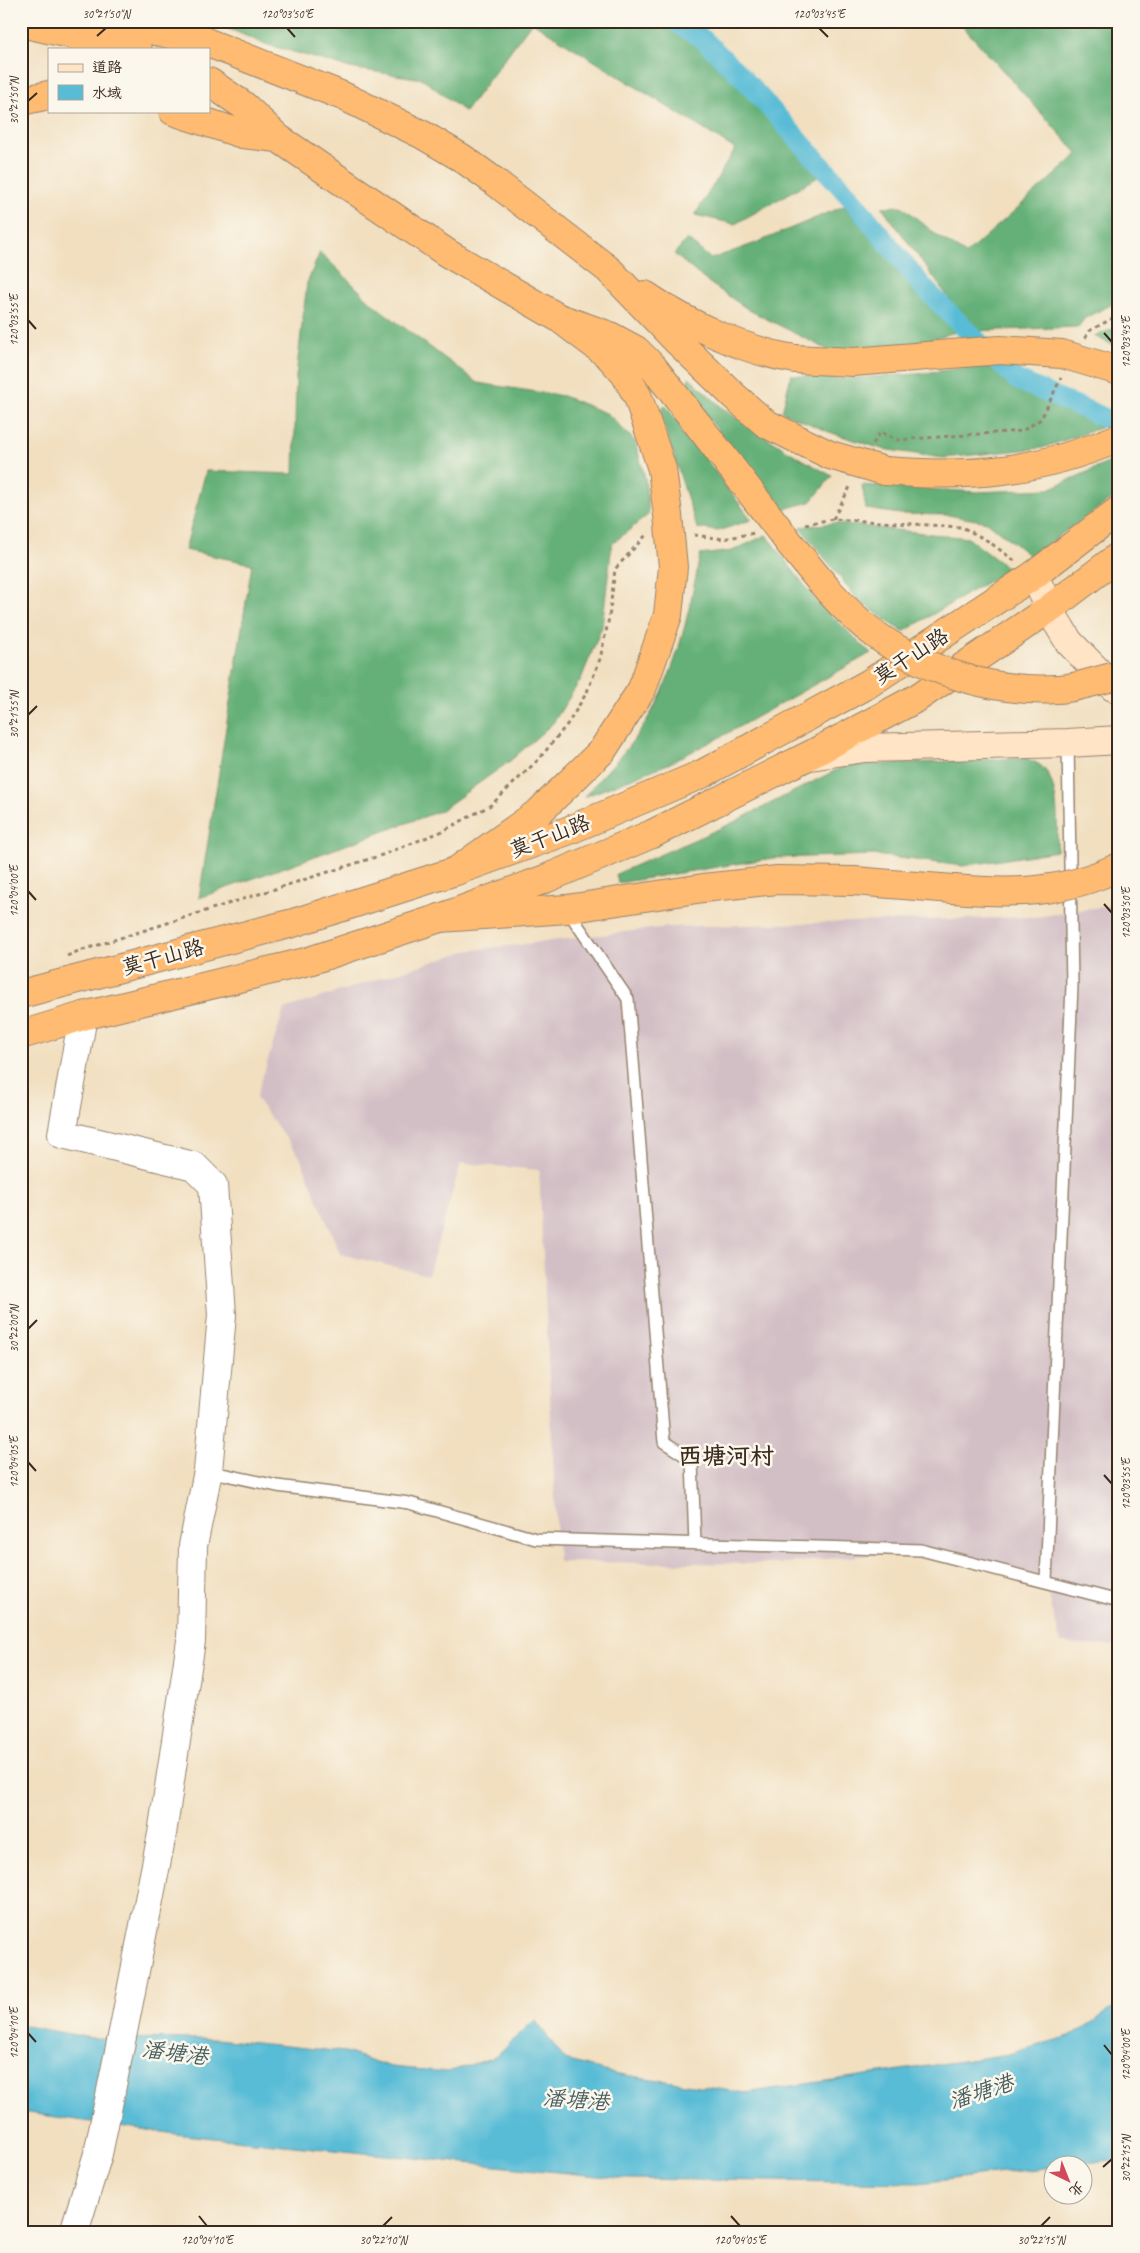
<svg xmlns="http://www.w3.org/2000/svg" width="1140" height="2253" font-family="Caveat,'LXGW WenKai TC',sans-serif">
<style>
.industrial{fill:#d2bec5}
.forest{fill:#65b078;stroke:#506d4b}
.water{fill:#58bcd6;stroke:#4a737a}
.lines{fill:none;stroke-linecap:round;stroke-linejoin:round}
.canal{stroke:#58bcd6;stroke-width:20}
.service-casing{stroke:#96846f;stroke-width:14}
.tertiary-casing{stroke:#96846f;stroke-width:30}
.secondary-casing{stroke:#96846f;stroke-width:30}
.trunk-casing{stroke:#96846f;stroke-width:30}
.motorway-casing{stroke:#96846f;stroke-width:30}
.path{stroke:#96846f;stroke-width:3;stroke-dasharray:4 4;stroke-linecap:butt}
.service{stroke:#fff;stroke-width:11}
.tertiary{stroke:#fff;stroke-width:28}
.secondary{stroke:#ffe4c6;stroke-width:28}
.trunk{stroke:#ffbb71;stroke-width:28}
.motorway{stroke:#ffbb71;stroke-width:28}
.motorway-bridge-casing{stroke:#96846f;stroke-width:30;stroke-linecap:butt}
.motorway-bridge{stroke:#ffbb71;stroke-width:28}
.ticks{fill:none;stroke:#3b2a1e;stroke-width:2}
.labels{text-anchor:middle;stroke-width:5;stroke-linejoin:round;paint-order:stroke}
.street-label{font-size:21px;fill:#3b2a1e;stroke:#fbf7ec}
.water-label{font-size:22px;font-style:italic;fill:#455d5e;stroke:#fbf7ec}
.quarter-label{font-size:24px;font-weight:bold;fill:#3b2a1e;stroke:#fbf7ec}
.neatline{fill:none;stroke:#3b2a1e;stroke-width:2}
.ticks-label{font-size:12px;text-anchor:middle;fill:#3b2a1e}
</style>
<rect width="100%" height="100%" fill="#fbf7ec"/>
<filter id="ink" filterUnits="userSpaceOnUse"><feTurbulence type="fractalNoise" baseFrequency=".02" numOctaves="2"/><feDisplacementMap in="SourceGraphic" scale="10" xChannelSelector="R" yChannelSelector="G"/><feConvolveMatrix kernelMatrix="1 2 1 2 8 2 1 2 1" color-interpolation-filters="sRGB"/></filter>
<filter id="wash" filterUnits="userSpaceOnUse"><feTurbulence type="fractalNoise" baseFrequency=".0096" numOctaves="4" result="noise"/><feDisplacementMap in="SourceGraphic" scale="20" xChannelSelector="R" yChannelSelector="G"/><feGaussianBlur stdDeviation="1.12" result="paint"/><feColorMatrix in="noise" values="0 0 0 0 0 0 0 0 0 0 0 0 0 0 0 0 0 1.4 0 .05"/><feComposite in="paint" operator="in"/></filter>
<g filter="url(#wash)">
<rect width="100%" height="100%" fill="#f1dfc0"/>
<path class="industrial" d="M 1119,904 L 1119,1646 L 1061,1644 L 1045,1581 L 921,1550 L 778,1564 L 558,1562 L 539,1170 L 461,1163 L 428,1275 L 340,1254 L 300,1157 L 256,1098 L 284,1009 L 466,951 L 667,927 L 1036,917 Z"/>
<path class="forest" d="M 210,21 L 659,21 L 686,36 L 765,111 L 820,176 L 735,224 L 695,215 L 735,149 L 532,22 L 465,112 L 423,79 L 350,68 L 265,44 Z
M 958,21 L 1119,21 L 1119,301 L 1085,318 L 1078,327 L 973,331 L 882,207 L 902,206 L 939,237 L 966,254 L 1078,154 Z
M 844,206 L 956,332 L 890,351 L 836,354 L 749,310 L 705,280 L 674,254 L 687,239 L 711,259 L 756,243 Z
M 320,252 L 374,305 L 478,383 L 563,396 L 608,414 L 635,441 L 645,478 L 649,514 L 612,544 L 602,627 L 581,679 L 553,723 L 510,761 L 440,811 L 199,898 L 252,564 L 185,550 L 206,471 L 294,474 L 296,376 L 307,283 Z
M 1119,327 L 1119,348 L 1094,336 Z
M 983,365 L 1103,427 L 1042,448 L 943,458 L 882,449 L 829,432 L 782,412 L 791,375 L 839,379 L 917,374 Z
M 689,377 L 726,411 L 786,450 L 832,476 L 811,502 L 783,509 L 685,390 Z
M 665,405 L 751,519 L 751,520 L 718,531 L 697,528 L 659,410 Z
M 1119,458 L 1119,494 L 1030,556 L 987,522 L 948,515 L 900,514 L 866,509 L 862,485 L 977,492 L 1049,489 Z
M 834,523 L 968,538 L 1009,569 L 903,632 L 858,600 L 800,527 Z
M 766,535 L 818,603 L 871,653 L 726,734 L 668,764 L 584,797 C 602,775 624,755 639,732 C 676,680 688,617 700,555 L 732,551 Z
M 1025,758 C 1030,760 1036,762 1040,765 C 1061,781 1057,828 1057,851 L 963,866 L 875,855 L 773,858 L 618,883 L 616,874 L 730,824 L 844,766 Z"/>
<path class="water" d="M 1115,2007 L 1119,2013 L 1119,2159 L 919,2183 L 628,2179 L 183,2135 L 21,2112 L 21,2025 L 91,2038 L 216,2039 L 345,2052 L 391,2067 L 448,2072 L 495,2057 L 535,2020 L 565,2060 L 612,2073 L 745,2093 L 1009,2054 L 1073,2035 Z"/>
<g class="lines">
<path class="canal" d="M 674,21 L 704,40 L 741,76 L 849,196 L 925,289 L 1017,380 L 1119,424"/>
</g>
</g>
<g filter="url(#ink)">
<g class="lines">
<g class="service-casing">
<path id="service" d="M 568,911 L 628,999 L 664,1442 L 692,1460 L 695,1544
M 208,1471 L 277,1486 L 409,1503 L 536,1539 L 921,1550 L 1119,1601
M 1046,1581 L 1072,986 L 1068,743"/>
</g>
<g class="tertiary-casing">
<path id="tertiary" d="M 74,2232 L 98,2154 L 124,2027 L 162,1834 L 191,1641 L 193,1546 L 208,1471 L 222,1315 L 213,1185 L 194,1166 L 62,1134 L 83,1016"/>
</g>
<g class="secondary-casing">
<path id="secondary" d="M 1034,575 L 1049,609 L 1069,642 L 1113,687 L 1119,689
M 810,756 L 865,748 L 1068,743 L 1119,740"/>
</g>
<g class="trunk-casing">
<path id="trunk" d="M 21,994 L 293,923 L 456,871 L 567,831 L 702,774 L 868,684 L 1034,575 L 1119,510
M 21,1035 L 83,1016 L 309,961 L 440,918 L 545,879 L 652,834 L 808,756 L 917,698 L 1049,609 L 1119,556"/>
</g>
<g class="motorway-casing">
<path id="motorway" d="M 109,21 L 188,38
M 167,21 L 206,42 L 343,96 L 423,135 L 462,158 L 494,181 L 609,270 L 678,342 L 734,396 L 765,423 L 799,440
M 21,23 L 137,49
M 209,82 L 243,105 L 278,138
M 21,101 L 49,95
M 173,111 L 242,134 L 278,138 L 447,253 L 559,318 L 610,336 L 636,350 L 653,367 L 721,454
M 645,295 C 688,324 744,351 795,359
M 885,471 C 972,478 1038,472 1119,438
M 456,871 L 539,812 L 602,751 L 642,689 L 668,615 L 673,567 L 668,515 L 662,469 L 638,397 L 625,374 L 608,355 L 559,318
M 440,918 L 567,909 L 703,888 L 777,880 L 854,881 L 953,889"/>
</g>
<path class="path" d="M 1085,338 L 1089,331 L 1119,315
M 873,444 L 880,432 L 897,440 L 1022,431 L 1041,419 L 1061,378
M 833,519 L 851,485
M 805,524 L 833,519 L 962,527 L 988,541 L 1015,561
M 694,535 L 723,539 L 754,533
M 67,956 L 76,952 L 382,855 L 443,831 L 491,805 L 539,759 L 569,722 L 587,692 L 600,659 L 609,618 L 615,569 L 646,535"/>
<use href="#service" class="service"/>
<use href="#tertiary" class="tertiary"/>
<use href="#secondary" class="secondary"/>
<use href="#trunk" class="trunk"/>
<use href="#motorway" class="motorway"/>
<g class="motorway-bridge-casing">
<path id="motorway-bridge" d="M 795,359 L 853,362 L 1000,350 L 1062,354 L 1119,371
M 799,440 L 830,455 L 885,471
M 721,454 C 743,483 766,512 788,541 C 814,574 842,610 876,635 C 928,672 994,693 1058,689 C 1077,688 1098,680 1117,676
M 953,889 C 1014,894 1061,894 1119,867"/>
</g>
<use href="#motorway-bridge" class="motorway-bridge"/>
</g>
</g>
<path class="ticks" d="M 287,28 L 295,37M 819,28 L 828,37M 97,36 L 106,28M 28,101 L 37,93M 28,320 L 36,329M 1104,333 L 1112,342M 28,715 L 37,706M 28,891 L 36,900M 1104,904 L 1112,913M 28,1329 L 37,1320M 28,1462 L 36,1471M 1104,1475 L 1112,1484M 28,2033 L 36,2042M 1104,2045 L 1112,2055M 1103,2167 L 1112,2159M 199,2216 L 207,2226M 731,2216 L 740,2226M 383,2226 L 392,2217M 1041,2226 L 1050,2217"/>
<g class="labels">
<g class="street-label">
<text transform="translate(911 656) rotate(-33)" y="7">莫干山路</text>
<text transform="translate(550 836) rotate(-21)" y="7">莫干山路</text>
<text transform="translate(163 957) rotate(-15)" y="7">莫干山路</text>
</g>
<g class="water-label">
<text transform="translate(175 2052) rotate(7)" y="8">潘塘港</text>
<text transform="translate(981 2091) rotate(-18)" y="8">潘塘港</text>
<text transform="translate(576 2099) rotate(4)" y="8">潘塘港</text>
</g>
<g class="quarter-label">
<text x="726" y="1464">西塘河村</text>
</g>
</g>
<rect width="1140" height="2253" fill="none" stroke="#fbf7ec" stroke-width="55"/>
<rect x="48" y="48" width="162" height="65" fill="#fbf7ec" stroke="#aea59a"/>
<rect x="58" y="64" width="25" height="8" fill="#ffe4c6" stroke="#aea59a"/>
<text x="92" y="72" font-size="15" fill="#3b2a1e">道路</text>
<rect x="58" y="85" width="25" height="15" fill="#58bcd6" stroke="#aea59a"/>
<text x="92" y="98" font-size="15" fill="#3b2a1e">水域</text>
<g transform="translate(1068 2180) rotate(137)"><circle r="24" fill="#fbf7ec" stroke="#aea59a"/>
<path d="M0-4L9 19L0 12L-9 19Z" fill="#d1495b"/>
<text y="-8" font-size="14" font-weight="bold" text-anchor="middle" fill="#3b2a1e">北</text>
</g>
<rect x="28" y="28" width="1084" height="2198" class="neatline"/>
<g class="ticks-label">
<text x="106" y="18">30°21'50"N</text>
<text x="287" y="18">120°03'50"E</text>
<text x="819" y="18">120°03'45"E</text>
<text transform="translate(14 101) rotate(-90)" y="4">30°21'50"N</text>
<text transform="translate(14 320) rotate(-90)" y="4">120°03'55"E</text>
<text transform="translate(1126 342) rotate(-90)" y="4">120°03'45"E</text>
<text transform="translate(14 715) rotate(-90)" y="4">30°21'55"N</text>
<text transform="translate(14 891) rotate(-90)" y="4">120°04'00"E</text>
<text transform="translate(1126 913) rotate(-90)" y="4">120°03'50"E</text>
<text transform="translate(14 1329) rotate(-90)" y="4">30°22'00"N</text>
<text transform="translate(14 1462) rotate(-90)" y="4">120°04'05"E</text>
<text transform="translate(1126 1484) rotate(-90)" y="4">120°03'55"E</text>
<text transform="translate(14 2033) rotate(-90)" y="4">120°04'10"E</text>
<text transform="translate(1126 2055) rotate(-90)" y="4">120°04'00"E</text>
<text transform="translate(1126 2159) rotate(-90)" y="4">30°22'15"N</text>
<text x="207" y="2244">120°04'10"E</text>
<text x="383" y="2244">30°22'10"N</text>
<text x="740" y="2244">120°04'05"E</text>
<text x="1041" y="2244">30°22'15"N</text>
</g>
</svg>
